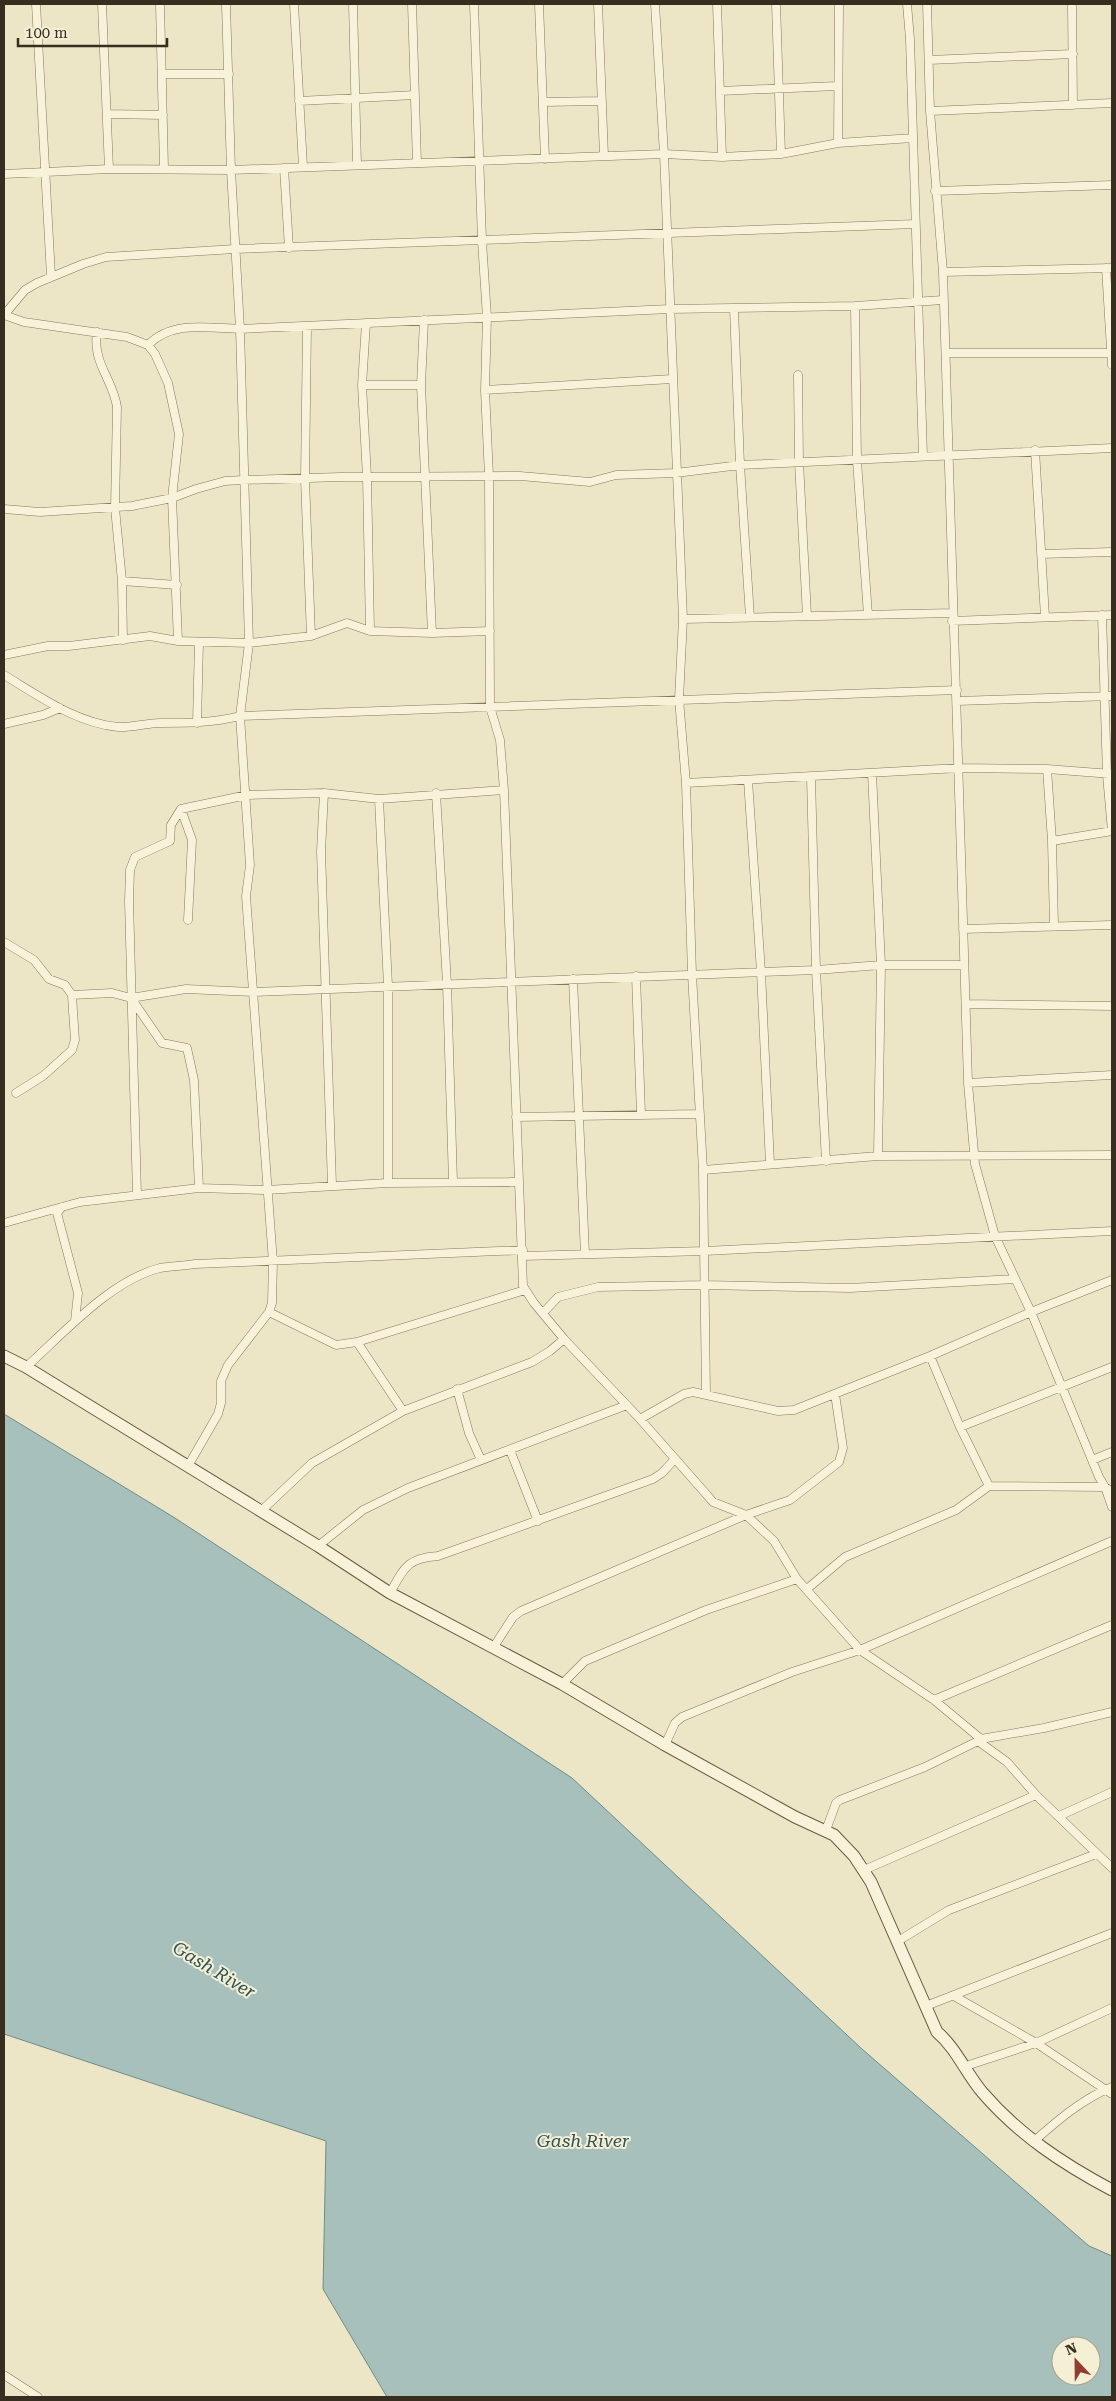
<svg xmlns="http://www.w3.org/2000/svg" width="1116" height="2401" font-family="'Roboto Serif',serif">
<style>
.water{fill:#a7c0bc;stroke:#6e8d8a;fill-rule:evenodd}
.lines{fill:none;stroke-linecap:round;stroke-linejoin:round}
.minor-casing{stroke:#86795d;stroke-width:9}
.secondary-casing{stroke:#685a40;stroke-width:13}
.minor{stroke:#f7f2d9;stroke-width:8}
.secondary{stroke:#f7f2d9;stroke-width:11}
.labels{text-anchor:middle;stroke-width:4;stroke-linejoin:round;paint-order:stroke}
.water-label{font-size:18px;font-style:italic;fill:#305356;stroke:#f4efd5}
</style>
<rect width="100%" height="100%" fill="#ece6c6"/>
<path class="water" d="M 4,1414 L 175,1518 L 572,1778 L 862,2049 L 1089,2246 L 1112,2256 L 1112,2397 L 387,2397 L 323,2289 L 326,2141 L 4,2034 ZM 1061,2346 L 1091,2346 L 1091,2376 L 1061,2376 Z"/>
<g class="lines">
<g class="minor-casing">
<path id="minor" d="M 36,4 L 51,276
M 102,4 L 109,169
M 160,4 L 164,168
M 294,4 L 303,167
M 353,4 L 357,165
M 412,4 L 417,163
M 474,4 L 482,241 L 487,317 L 485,390 L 489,476 L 490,707 L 500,740 L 504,790 L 523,1286 L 534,1303 L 564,1339 L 640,1419 L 707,1495 L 713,1502 L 746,1515 L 774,1541 L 797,1579 L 860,1650 L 934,1700 L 981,1739 L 978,1741 L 1007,1762 L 1036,1795 L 1112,1868
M 539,4 L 545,159
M 598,4 L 604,156
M 655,4 L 664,154 L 683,619 L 679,699 L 686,783 L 692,974 L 703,1170 L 706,1394
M 717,4 L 722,157
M 776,4 L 781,154
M 907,4 L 910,39 L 923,456
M 927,4 L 930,111 L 943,272 L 968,1083 L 975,1164 L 995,1236 L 1031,1312 L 1099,1477 L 1105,1487 L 1112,1492
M 1072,4 L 1073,105
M 929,60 L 1073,54
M 162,74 L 229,74
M 720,91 L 837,86
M 299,101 L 415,95
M 543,102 L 601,101
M 930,111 L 1112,103
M 107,114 L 163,115
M 838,143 L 839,4
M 284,168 L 289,248
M 4,174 L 109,169 L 231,170 L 664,154 L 722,157 L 781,154 L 838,143 L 913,138
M 935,191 L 1112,185
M 1106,268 L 1112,365
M 943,272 L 1112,268
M 855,306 L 857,461 L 868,615
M 734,308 L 740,465 L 750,617
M 4,315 L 25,290 L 37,283 L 83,264 L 106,257 L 235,249 L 915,224
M 4,315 L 24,322 L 127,337 L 148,345 L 155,354 L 168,383 L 179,434 L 172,498 L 178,641
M 424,320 L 421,385 L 432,633
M 366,323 L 362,385 L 367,477 L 370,631
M 307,326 L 305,479 L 311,636
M 97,332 C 92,363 113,379 117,407 L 115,508 L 122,581 L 123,640
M 148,345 C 172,320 208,328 240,329 L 670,309 L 855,306 L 943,300
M 946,353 L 1112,353
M 798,375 L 799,462 L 807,616
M 362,385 L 421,385
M 485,390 L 672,379
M 1035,450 L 1045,617
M 4,509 L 40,512 L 132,506 L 172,498 L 196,489 L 225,481 L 243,480 L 340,477 L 520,476 L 590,482 L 616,475 L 676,473 L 740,465 L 1112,448
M 1041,554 L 1112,552
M 122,581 L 177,585
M 683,619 L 952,613
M 952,621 L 1112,615
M 4,655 L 48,646 L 69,646 L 150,636 L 178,641 L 249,643 L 311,636 L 347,623 L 370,631 L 432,633 L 490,631
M 4,675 C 39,696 76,723 118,727 C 132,728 146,723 160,723 C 187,723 213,723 240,716 L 957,690
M 957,701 L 1112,696
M 197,723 L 199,642
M 4,724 L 43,715 L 60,708
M 1047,769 L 1052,841 L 1054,926
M 872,773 L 881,965 L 878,1156
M 811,777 L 816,970 L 826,1161
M 748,780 L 761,972 L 770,1164
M 686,783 L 959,768 L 1047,769 L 1112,774
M 324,793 L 321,851 L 332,1185
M 436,793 L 447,984 L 453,1182
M 379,799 L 388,986 L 388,1183
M 181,809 L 192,840 L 188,920
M 1052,841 L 1112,831 L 1107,775 L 1102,615
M 963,929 L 1112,925
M 4,942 L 34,960 L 49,979 L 65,985 L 72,995 L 73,1011 L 75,1040 L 72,1050 L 43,1076 L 16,1093
M 636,976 L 641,1114
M 573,979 L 585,1254
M 72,995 L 112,993 L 131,998 L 186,989 L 253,992 L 816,970 L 881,965 L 964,965
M 131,998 L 162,1043 L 187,1048 L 194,1080 L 199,1188
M 966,1004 L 1112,1006
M 968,1083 L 1112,1075
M 516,1117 L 700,1114
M 703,1170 L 878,1156 L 1112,1155
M 137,1195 L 129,901 L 130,870 L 135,857 L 170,841 L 171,825 L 181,809 L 247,795 L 324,793 L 379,799 L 504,790
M 62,1207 L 57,1213 L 78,1293 L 75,1321
M 4,1223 L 80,1202 L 199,1188 L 266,1190 L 388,1183 L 519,1182
M 523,1256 L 705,1251 L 1112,1231
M 269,1312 L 336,1345 L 357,1342 L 525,1290
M 543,1313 L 558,1297 L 598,1287 L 704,1285 L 850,1288 L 1015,1279
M 357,1342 L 403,1411
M 930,1356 L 960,1427 L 989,1486 L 1105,1487 L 1112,1507
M 26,1367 C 63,1334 111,1280 160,1268 C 171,1266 183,1266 195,1264 L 523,1250
M 457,1389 L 469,1433 L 481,1460
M 640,1419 L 684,1394 L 693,1392 L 778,1411 L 794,1410 L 930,1356 L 1031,1312 L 1112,1280
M 960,1427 L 1112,1367
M 510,1450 L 538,1521
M 1092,1460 L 1112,1452
M 188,1466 L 218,1414 L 221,1403 L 221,1381 L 228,1365 L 269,1312 L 272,1303 L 273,1262 L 246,896 L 250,865 L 240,716 L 249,643 L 240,329 L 231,170 L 226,4
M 260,1512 L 312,1463 L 403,1411 L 532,1362 L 550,1351 L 564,1339
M 318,1546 L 363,1510 L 408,1488 L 627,1405
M 807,1589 L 845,1557 L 956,1510 L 989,1486
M 390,1593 C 404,1568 407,1558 438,1556 L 653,1479 L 662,1473 L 675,1459
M 493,1648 L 513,1617 L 521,1611 L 746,1515 L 790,1500 L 839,1462 L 843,1448 L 835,1394
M 562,1684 L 585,1661 L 706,1610 L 797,1579
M 934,1700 L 1112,1625
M 981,1739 L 1044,1728 L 1112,1712
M 665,1745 L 675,1723 L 682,1717 L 792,1672 L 860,1650 L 1112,1541
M 1059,1816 L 1112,1792
M 826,1830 L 836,1803 L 840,1800 L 925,1767 L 978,1741
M 864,1870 L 1036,1795
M 898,1941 L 949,1910 L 1096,1854
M 954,1996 L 1036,2043 L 1112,2094
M 926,2006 L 1112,1933
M 963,2067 L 1036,2043 L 1112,2008
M 1033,2142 C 1057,2121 1082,2099 1112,2087
M 4,2375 L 38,2397"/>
</g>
<g class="secondary-casing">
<path id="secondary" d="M 4,1356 L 26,1367 L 318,1546 L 390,1593 L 562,1684 L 665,1745 L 795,1817 L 834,1835 L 854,1856 L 871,1882 L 937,2032 C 956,2048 966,2073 982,2092 C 1019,2135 1063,2164 1112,2190"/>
</g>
<use href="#minor" class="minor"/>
<use href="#secondary" class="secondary"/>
</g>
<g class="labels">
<g class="water-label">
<text transform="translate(214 1970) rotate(31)" y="6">Gash River</text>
<text x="583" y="2147">Gash River</text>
</g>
</g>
<rect width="1116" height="2401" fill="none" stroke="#372e20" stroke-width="10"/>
<g transform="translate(1076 2361) rotate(338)"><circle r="24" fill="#f4efd5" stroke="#a8a28d"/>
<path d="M0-4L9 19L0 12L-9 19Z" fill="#913e30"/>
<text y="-8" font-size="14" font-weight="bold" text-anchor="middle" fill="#372e20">N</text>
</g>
<path d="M18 38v8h149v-8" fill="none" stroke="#372e20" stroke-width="2.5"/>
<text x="25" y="38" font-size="15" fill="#372e20" stroke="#f4efd5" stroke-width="4" paint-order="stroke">100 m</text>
</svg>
